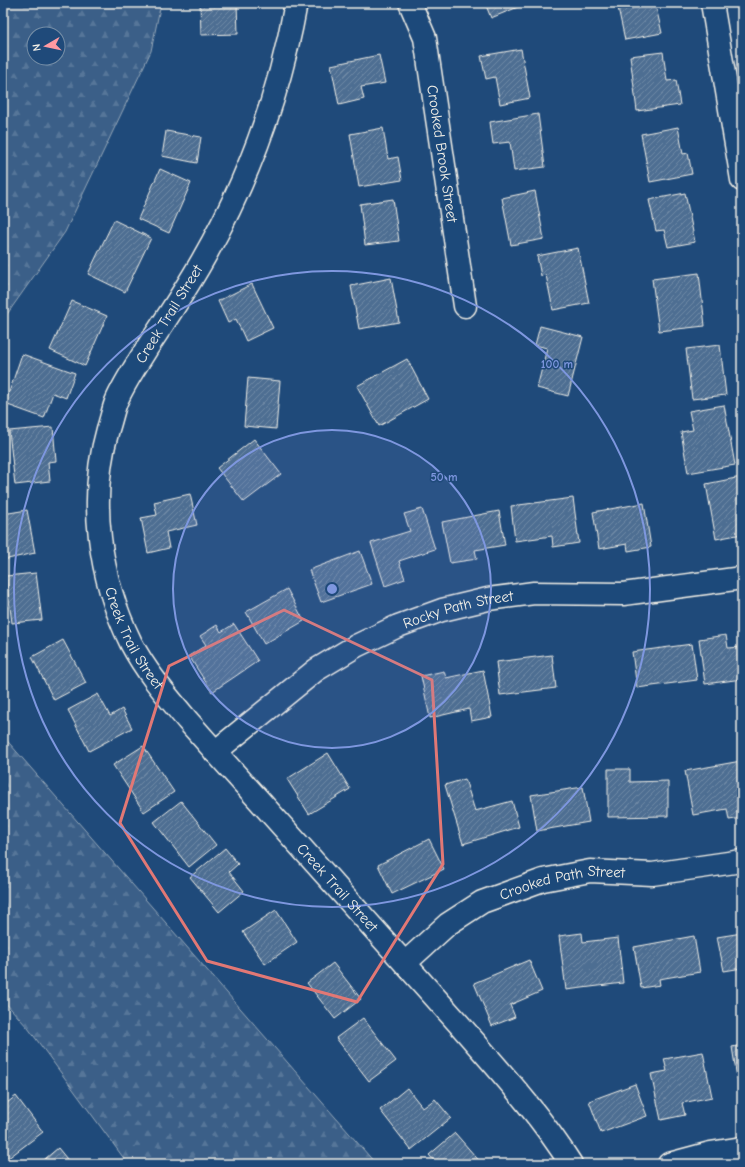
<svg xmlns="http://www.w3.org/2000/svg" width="745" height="1167" font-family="'Comic Neue',sans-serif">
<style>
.forest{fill:url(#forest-firs);stroke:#97a8b8;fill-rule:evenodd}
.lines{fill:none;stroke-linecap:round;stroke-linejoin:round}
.stream{stroke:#9cacbb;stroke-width:6}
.building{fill:url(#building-hatch);stroke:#f4f1e8}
.minor-casing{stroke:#f4f1e8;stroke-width:25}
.minor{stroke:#1f4a7a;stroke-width:22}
.marked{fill:none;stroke:#e27875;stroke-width:3;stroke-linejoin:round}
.ring{fill:none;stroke:#7e97df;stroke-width:2}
.labels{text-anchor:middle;stroke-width:3;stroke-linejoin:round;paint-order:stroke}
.street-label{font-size:15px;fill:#f4f1e8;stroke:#1f4a7a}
.centre{fill:#7e97df;stroke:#1f4a7a;stroke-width:2}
.ring-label{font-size:12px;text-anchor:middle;font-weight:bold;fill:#7e97df;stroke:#1f4a7a;stroke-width:3;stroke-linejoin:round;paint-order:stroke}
</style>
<defs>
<pattern id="forest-firs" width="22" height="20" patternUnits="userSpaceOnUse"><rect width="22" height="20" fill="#3a5f88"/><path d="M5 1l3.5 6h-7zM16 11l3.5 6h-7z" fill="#577699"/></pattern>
<pattern id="building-hatch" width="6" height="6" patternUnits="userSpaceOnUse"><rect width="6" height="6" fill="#4d6e92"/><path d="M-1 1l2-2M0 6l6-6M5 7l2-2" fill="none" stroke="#708aa6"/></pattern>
</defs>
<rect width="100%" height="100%" fill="#1f4a7a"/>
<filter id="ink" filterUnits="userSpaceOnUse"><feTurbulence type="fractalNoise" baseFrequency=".025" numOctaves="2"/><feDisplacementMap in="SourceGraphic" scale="8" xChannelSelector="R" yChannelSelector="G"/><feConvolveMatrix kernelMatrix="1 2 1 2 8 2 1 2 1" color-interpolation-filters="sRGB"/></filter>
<g filter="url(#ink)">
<path class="forest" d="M 3,3 L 161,3 L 151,51 L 65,232 L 3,320 ZM 34,34 L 58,34 L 58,58 L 34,58 Z
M 3,736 L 376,1164 L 128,1164 L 28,1028 L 3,1000 Z"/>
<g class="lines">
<path class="stream" d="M 3,7 L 6,3"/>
</g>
<path class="building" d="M 200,3 L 237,3 L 238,34 L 201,35 Z
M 485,3 L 528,3 L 491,18 Z
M 617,3 L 655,3 L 662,33 L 625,40 Z
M 521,49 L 530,98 L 500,104 L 495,77 L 486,79 L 481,56 Z
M 663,52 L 667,81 L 676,80 L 680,105 L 637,111 L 630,56 Z
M 379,55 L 385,83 L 361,87 L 364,99 L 339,105 L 331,65 Z
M 538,114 L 545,167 L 514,171 L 510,142 L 493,144 L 490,122 Z
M 678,127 L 683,154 L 688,153 L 692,174 L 650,182 L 641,134 Z
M 383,128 L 388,159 L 398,157 L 402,180 L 359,187 L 350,134 Z
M 166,131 L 201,137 L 197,163 L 162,156 Z
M 160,169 L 191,183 L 169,233 L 138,219 Z
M 535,191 L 544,239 L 511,245 L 502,198 Z
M 685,193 L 695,242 L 668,247 L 664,230 L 656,231 L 649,200 Z
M 393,199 L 399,241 L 365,245 L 360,204 Z
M 114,220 L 151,238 L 125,292 L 88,274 Z
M 578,248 L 589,303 L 553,310 L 546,275 L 541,276 L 537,256 Z
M 699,273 L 705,326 L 659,331 L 652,279 Z
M 391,278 L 399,322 L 359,329 L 351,286 Z
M 252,284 L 273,328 L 246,341 L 236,319 L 228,323 L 218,301 Z
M 72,301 L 107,316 L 85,366 L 50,350 Z
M 540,326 L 583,337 L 568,396 L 537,388 L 547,348 L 535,345 Z
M 720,345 L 726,395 L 692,399 L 686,349 Z
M 22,354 L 75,373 L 66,398 L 53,393 L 44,418 L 5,404 Z
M 407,359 L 428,399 L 379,426 L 357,386 Z
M 248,378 L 280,381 L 276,429 L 244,426 Z
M 724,405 L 735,465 L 688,473 L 681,432 L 693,430 L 689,411 Z
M 53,427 L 56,461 L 48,462 L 50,481 L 15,485 L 9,431 Z
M 254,439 L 281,474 L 244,502 L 217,468 Z
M 741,477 L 742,485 L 742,534 L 716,539 L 706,484 Z
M 190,494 L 197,525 L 166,532 L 169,548 L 148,553 L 141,518 L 157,515 L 154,502 Z
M 573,498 L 579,543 L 553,547 L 552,536 L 515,541 L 511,506 Z
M 644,503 L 651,547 L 628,551 L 627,544 L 599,549 L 593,512 Z
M 422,509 L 435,549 L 399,561 L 405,579 L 385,586 L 371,543 L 410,531 L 404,514 Z
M 27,510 L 35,553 L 3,560 L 3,514 Z
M 499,511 L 505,545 L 475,550 L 477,559 L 450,563 L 442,522 Z
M 360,551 L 372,584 L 321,602 L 309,570 Z
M 36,573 L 42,620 L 12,623 L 6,576 Z
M 287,589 L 304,621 L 264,644 L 246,612 Z
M 234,624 L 258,661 L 212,692 L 189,656 L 206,645 L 200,636 L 217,625 L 221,632 Z
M 726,635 L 728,648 L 742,647 L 742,679 L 705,684 L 699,639 Z
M 63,640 L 86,683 L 54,700 L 32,657 Z
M 692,644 L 697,680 L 637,688 L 632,652 Z
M 552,655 L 556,688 L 500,695 L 496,662 Z
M 483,670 L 492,717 L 471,721 L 469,709 L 430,718 L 421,676 L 444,671 L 446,678 Z
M 98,694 L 110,716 L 122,709 L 132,728 L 89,751 L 68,710 Z
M 143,746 L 174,792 L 144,812 L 113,765 Z
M 328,753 L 350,789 L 309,814 L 287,779 Z
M 741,761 L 742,818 L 729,820 L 727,809 L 693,815 L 685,771 Z
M 608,769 L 630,769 L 630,782 L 668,781 L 668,816 L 608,817 Z
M 465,779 L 475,811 L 512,801 L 519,827 L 463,844 L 445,785 Z
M 583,787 L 589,822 L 537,831 L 531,795 Z
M 181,801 L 216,845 L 189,867 L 154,822 Z
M 429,839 L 444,869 L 392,894 L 378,865 Z
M 225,848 L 238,864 L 229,872 L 244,891 L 219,912 L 190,877 Z
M 276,910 L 297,942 L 265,964 L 243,932 Z
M 582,933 L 583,942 L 618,938 L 623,983 L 566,990 L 559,936 Z
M 742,933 L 742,968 L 724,971 L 717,937 Z
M 694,936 L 700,972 L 659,979 L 660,985 L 641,988 L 634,947 Z
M 529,960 L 542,991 L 510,1005 L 515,1017 L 492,1026 L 474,983 Z
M 333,963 L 361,999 L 335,1019 L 307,983 Z
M 363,1018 L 396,1061 L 369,1081 L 336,1038 Z
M 742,1045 L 742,1084 L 738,1084 L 732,1047 Z
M 703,1052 L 712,1097 L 682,1103 L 685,1115 L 661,1120 L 651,1074 L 667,1071 L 664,1059 Z
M 635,1084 L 647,1116 L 601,1133 L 589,1101 Z
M 407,1088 L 423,1108 L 435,1099 L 451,1118 L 411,1150 L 380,1110 Z
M 16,1096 L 43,1132 L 3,1162 L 3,1106 Z
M 455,1133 L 482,1164 L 437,1164 L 429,1155 Z
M 58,1148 L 71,1164 L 39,1164 Z"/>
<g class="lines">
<g class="minor-casing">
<g id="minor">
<path id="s1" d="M 296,3 C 280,93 248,181 202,261 C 185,291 166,319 147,348 C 136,366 124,383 116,402 C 113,410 111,420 108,429 C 88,499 99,578 131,643 C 146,672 167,696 188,721 C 211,747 234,773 257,798 C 324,873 392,948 459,1024 C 498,1069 539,1113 571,1164"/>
<path id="s2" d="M 410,3 L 425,38 L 465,306"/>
<path d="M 712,3 L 742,180"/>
<path id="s3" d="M 215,752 L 316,670 L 356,646 L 398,626 L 442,610 L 488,599 L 534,593 L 623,594 L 742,578"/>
<path id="s4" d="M 405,963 L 448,924 L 482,902 L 543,880 L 590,871 L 652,874 L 742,861"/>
<path d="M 669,1164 L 710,1153 L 742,1148"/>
</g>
</g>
<use href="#minor" class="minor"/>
</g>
</g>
<path class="marked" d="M 284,610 L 432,680 L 443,864 L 357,1002 L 207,961 L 120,823 L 169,666 Z"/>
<circle cx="332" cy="589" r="159" fill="#7e97df" fill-opacity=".12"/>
<g class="ring">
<circle cx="332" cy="589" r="159"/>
<circle cx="332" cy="589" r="318"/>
</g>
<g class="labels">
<g class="street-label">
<text dy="5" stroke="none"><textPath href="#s2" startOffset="155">Crooked Brook Street</textPath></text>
<text transform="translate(169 314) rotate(-58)" y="5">Creek Trail Street</text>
<text dy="5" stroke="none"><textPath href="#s3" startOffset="286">Rocky Path Street</textPath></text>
<text dy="5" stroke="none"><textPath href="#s1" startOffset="686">Creek Trail Street</textPath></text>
<text dy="5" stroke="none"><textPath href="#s4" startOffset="182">Crooked Path Street</textPath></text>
<text dy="5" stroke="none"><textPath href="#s1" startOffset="1010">Creek Trail Street</textPath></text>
</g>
</g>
<circle cx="332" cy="589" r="6" class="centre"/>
<g class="ring-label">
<text x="557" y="368">100 m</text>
<text x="444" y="481">50 m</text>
</g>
<rect width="745" height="1167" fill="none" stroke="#1f4a7a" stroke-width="16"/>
<rect x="8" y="8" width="729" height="1151" fill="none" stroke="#f4f1e8" stroke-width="1.5" filter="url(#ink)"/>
<g transform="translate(46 46) rotate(261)"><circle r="19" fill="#1f4a7a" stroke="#748da6"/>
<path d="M0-3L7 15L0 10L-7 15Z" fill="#ff9aa2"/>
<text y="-6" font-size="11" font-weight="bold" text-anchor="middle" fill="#f4f1e8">N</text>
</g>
</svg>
